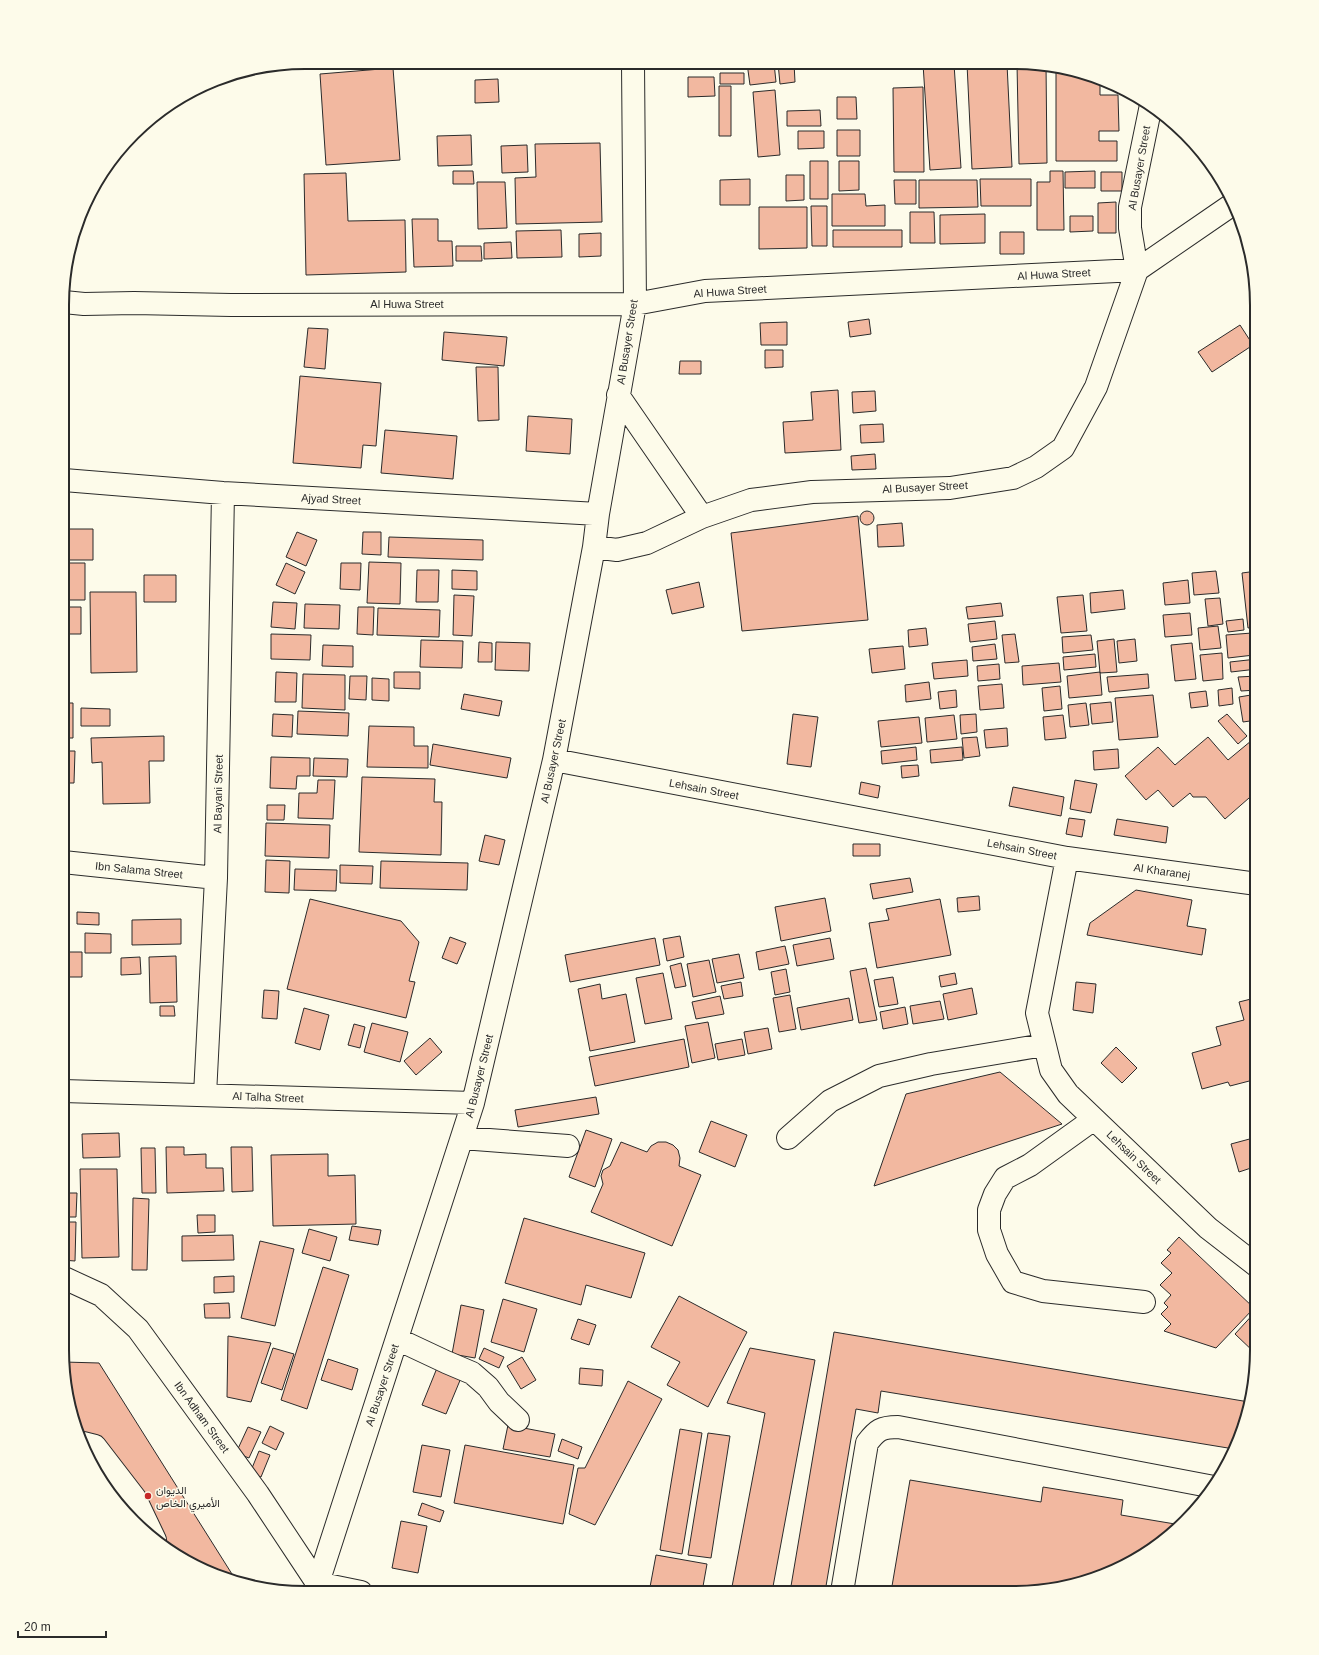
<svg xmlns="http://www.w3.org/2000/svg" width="1319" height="1655" font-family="Helvetica,Vazirmatn,sans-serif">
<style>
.building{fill:#f2b8a0;stroke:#2b2b2b}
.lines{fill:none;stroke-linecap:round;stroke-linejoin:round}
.minor-casing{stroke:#2b2b2b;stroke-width:24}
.minor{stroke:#fdfbea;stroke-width:22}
.poi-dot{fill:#c62828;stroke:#fdfbea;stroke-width:1.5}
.labels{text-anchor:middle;stroke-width:3;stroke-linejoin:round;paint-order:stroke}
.street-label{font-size:11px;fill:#2b2b2b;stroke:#fdfbea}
.poi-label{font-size:11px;fill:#2b2b2b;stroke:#fdfbea;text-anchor:start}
.rim{fill:none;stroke:#2b2b2b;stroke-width:2}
</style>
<rect width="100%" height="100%" fill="#fdfbea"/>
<path class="building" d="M 747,63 L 774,63 L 776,82 L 750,85 Z
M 778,63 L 794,63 L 795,82 L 780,84 Z
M 923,64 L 954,64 L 961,168 L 930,170 Z
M 967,64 L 1007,64 L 1012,167 L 972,169 Z
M 1017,64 L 1046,64 L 1047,163 L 1019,164 Z
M 1056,67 L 1107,80 L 1116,85 L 1100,85 L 1100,95 L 1118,95 L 1119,131 L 1099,131 L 1099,141 L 1117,141 L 1117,161 L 1056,161 Z
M 393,68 L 400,160 L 326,165 L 320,74 Z
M 720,73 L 744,73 L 744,84 L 720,84 Z
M 688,77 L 714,77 L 715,96 L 688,97 Z
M 498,79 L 499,102 L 475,103 L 475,80 Z
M 719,86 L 731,86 L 731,136 L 719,136 Z
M 923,87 L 924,172 L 894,172 L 893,88 Z
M 775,90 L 780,155 L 758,157 L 753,92 Z
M 837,97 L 856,97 L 857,119 L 837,119 Z
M 820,110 L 821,126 L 787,126 L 787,111 Z
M 837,130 L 860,130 L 860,156 L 837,156 Z
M 798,131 L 824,131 L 824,148 L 798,149 Z
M 471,135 L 472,165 L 438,166 L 437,136 Z
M 600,143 L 602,222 L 516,224 L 515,178 L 536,177 L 535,144 Z
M 527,145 L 528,172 L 502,173 L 501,146 Z
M 810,161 L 828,161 L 828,199 L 810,199 Z
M 839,161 L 859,161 L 859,190 L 839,191 Z
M 453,171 L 473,171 L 474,184 L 453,184 Z
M 1050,171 L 1063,171 L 1064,230 L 1037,230 L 1037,182 L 1050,182 Z
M 1095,171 L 1095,188 L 1065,188 L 1065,172 Z
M 1101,172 L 1122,172 L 1122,191 L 1101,191 Z
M 346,173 L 348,221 L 405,220 L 406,272 L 306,275 L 304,174 Z
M 786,175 L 804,175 L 804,200 L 786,201 Z
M 750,179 L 750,205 L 720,205 L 720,180 Z
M 980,179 L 1031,179 L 1031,206 L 981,206 Z
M 894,180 L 916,180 L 916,204 L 895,204 Z
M 919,180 L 977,180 L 978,207 L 919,208 Z
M 477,182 L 505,182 L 507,228 L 478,229 Z
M 832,194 L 865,194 L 866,206 L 885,205 L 885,226 L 832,226 Z
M 1116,202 L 1116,233 L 1098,233 L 1098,203 Z
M 811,206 L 827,206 L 827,246 L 812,246 Z
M 759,207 L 807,207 L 807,248 L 759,249 Z
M 910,212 L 934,212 L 935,243 L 910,243 Z
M 985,214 L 985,243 L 940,244 L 940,215 Z
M 1070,216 L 1093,216 L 1093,231 L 1070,232 Z
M 412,219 L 438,219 L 438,241 L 452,241 L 453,266 L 414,267 Z
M 561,230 L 562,257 L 517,258 L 516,231 Z
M 833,230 L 902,230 L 902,247 L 833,247 Z
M 1000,232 L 1024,232 L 1024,254 L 1000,254 Z
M 601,233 L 601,256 L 579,257 L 579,234 Z
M 511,242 L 512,258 L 484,259 L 484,243 Z
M 456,246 L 481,246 L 482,261 L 456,261 Z
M 869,319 L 871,334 L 850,337 L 848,322 Z
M 787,322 L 787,345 L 761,345 L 760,323 Z
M 1240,325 L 1253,345 L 1212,372 L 1198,352 Z
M 308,328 L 328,329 L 325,369 L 304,367 Z
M 444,332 L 507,337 L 504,366 L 442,360 Z
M 765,350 L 783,350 L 783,367 L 765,368 Z
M 680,361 L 701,361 L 701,374 L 679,374 Z
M 476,367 L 498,367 L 499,420 L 478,421 Z
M 300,376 L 381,383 L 376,446 L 363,445 L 361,468 L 293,463 Z
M 838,390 L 841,450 L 785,453 L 783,422 L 813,420 L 811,392 Z
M 875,391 L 876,411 L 853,413 L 852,392 Z
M 528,416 L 572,419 L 570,454 L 526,451 Z
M 883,424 L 884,442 L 861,443 L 860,425 Z
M 385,430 L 457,436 L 453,479 L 381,473 Z
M 875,454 L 876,469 L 852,470 L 851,456 Z
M 64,503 L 66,503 L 65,542 L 64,542 Z
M860 518a7 7 0 1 1 14 0a7 7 0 1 1-14 0Z
M 858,516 L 868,620 L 742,631 L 731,533 Z
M 902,523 L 904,546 L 878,547 L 877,525 Z
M 69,529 L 93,529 L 93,560 L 69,560 Z
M 297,532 L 317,540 L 306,566 L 286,557 Z
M 363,532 L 381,532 L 381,555 L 362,554 Z
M 389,537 L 483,540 L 483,560 L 388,557 Z
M 369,562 L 401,563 L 400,604 L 367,603 Z
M 65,563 L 85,563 L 85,600 L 65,600 Z
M 286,563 L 305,572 L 295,594 L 276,585 Z
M 341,563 L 361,563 L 360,590 L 340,589 Z
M 417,570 L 439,570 L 438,602 L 416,602 Z
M 452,570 L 477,571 L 477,590 L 452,589 Z
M 1216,571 L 1219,593 L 1194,595 L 1192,573 Z
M 1257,571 L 1257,627 L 1248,628 L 1242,573 Z
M 144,575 L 176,575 L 176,602 L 144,602 Z
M 1188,580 L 1190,603 L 1165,605 L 1163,583 Z
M 699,582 L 704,607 L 672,614 L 666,590 Z
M 1123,590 L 1125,609 L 1091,613 L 1090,593 Z
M 90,592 L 136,592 L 137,672 L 91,673 Z
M 454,595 L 474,596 L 472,636 L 453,635 Z
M 1083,595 L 1087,631 L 1061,633 L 1057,597 Z
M 1220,598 L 1223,624 L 1208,626 L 1205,599 Z
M 273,602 L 297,603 L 295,629 L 271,627 Z
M 1001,603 L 1003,616 L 968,619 L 966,607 Z
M 305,604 L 340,605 L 339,629 L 304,628 Z
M 66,607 L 81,607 L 81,634 L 66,634 Z
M 358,607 L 374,607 L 373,635 L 357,634 Z
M 378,608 L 440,610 L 439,637 L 377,635 Z
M 1190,613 L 1192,635 L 1165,637 L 1163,615 Z
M 1243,619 L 1244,630 L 1228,632 L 1226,621 Z
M 995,621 L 997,639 L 970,642 L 968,624 Z
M 1218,626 L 1221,648 L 1200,650 L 1198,628 Z
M 926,628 L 928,645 L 909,647 L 908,630 Z
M 1252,633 L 1254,655 L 1228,658 L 1226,635 Z
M 271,634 L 311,635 L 310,660 L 271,659 Z
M 1015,634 L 1019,662 L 1005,663 L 1002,635 Z
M 1091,635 L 1093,650 L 1063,653 L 1062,637 Z
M 1114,639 L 1117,672 L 1100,673 L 1097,641 Z
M 1135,639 L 1137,661 L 1119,663 L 1117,641 Z
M 421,640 L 463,641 L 462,668 L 420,667 Z
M 479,642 L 492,643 L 492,662 L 478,662 Z
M 496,642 L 530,643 L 529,671 L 495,670 Z
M 1192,643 L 1196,679 L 1175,681 L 1171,645 Z
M 995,644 L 997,659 L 973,661 L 972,647 Z
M 323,645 L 353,646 L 353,667 L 322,666 Z
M 903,646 L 905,669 L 872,673 L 869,649 Z
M 1222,653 L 1223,679 L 1203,681 L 1200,655 Z
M 1095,654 L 1096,667 L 1064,670 L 1063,657 Z
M 1257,659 L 1257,669 L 1231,672 L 1230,662 Z
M 967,660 L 968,676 L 934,679 L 932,663 Z
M 1059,663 L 1061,682 L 1023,685 L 1022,666 Z
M 999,664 L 1000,679 L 978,681 L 977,666 Z
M 276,672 L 297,673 L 296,702 L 275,702 Z
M 394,672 L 420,672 L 420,689 L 394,688 Z
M 1100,672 L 1102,695 L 1069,698 L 1067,676 Z
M 303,674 L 345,675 L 345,710 L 302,708 Z
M 1148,674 L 1149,688 L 1109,692 L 1107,677 Z
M 350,676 L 367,676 L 366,700 L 349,699 Z
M 1257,676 L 1257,690 L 1241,691 L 1238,677 Z
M 372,678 L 389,679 L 389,701 L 372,700 Z
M 929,682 L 931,699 L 906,702 L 905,685 Z
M 1002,684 L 1004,708 L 980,710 L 978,686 Z
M 1060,686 L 1062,709 L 1044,711 L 1042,688 Z
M 1232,688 L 1233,704 L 1219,706 L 1218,690 Z
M 956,690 L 957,707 L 940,709 L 938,692 Z
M 1206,691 L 1208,706 L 1191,708 L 1189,693 Z
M 464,694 L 502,701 L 499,716 L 461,709 Z
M 1257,694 L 1257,720 L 1243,722 L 1239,697 Z
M 1153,695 L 1158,737 L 1119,740 L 1115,698 Z
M 1111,702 L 1113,722 L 1092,724 L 1090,704 Z
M 63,703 L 73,703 L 73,738 L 63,738 Z
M 1086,703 L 1089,725 L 1070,727 L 1068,705 Z
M 81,708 L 110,709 L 110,726 L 81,726 Z
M 298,711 L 349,713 L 348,736 L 297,734 Z
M 273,714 L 293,715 L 292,737 L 272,736 Z
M 793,714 L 818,717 L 811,767 L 787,764 Z
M 976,714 L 977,732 L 961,734 L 960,715 Z
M 1227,714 L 1247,736 L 1238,744 L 1218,721 Z
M 954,715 L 957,739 L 927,742 L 925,718 Z
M 1063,715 L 1066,738 L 1045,740 L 1043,717 Z
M 919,717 L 922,743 L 881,747 L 878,721 Z
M 369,726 L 414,727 L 414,746 L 428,746 L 428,768 L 367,767 Z
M 1007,728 L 1008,746 L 986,748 L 984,730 Z
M 164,736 L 164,761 L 149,761 L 150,803 L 103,804 L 102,762 L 92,763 L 91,738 Z
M 1257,736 L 1257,807 L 1249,798 L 1225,819 L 1206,797 L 1193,797 L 1190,793 L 1173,807 L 1158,790 L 1146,800 L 1125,776 L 1158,747 L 1175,765 L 1208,737 L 1228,760 Z
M 977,737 L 980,756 L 964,758 L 962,738 Z
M 433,744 L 511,758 L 507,778 L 430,765 Z
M 916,747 L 917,760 L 882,764 L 881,751 Z
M 962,747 L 963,760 L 931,763 L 930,750 Z
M 1118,749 L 1119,768 L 1094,770 L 1093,751 Z
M 63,751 L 75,751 L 74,783 L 63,783 Z
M 271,757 L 310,758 L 310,776 L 297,776 L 296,789 L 270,788 Z
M 314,758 L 348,759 L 347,777 L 313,776 Z
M 918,765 L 919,776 L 902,778 L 901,766 Z
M 362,777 L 435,779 L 434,802 L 442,802 L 441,855 L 359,852 Z
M 318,780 L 335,780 L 333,819 L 298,818 L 299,793 L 317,793 Z
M 1075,780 L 1097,784 L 1091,813 L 1070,809 Z
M 861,782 L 880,786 L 878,798 L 859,794 Z
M 1013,787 L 1064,797 L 1061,816 L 1009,806 Z
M 267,805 L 285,805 L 284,820 L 267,820 Z
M 1069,818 L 1085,820 L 1082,837 L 1066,834 Z
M 1117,819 L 1168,827 L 1166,843 L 1114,835 Z
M 266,823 L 330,825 L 329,858 L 265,856 Z
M 485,835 L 505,840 L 499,865 L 479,861 Z
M 853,844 L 880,844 L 880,856 L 853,856 Z
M 266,860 L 290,861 L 289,893 L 265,892 Z
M 381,861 L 468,863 L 467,890 L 380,888 Z
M 340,865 L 373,866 L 372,884 L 340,883 Z
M 295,869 L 337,870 L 336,891 L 294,890 Z
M 910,878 L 913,892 L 873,899 L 870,884 Z
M 1136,890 L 1192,900 L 1187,926 L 1206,929 L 1202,955 L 1087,935 L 1090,923 Z
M 979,896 L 980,910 L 958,912 L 957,898 Z
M 825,898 L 831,931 L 781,941 L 775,907 Z
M 310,899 L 401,921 L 419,942 L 409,981 L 415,982 L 406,1018 L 287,989 Z
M 940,899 L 951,955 L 877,968 L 869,923 L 889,920 L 886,909 Z
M 77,912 L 99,913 L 99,925 L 77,924 Z
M 181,919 L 181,944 L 132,945 L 132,920 Z
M 85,933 L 111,934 L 111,953 L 85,953 Z
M 680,936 L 684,957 L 667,961 L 663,939 Z
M 450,937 L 466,943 L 457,964 L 442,958 Z
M 655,938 L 660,965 L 570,982 L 565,955 Z
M 830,938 L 834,959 L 797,966 L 793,945 Z
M 785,946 L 789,964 L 759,970 L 756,952 Z
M 63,952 L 82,952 L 82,977 L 63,977 Z
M 739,954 L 744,978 L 717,983 L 712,959 Z
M 176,956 L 177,1002 L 150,1003 L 149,957 Z
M 140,957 L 141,974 L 121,975 L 121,958 Z
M 709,960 L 716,992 L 693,997 L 687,964 Z
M 681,963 L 686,986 L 675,988 L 670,966 Z
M 866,968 L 877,1020 L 859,1023 L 850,971 Z
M 786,969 L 790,992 L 775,995 L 771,972 Z
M 663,973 L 672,1019 L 645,1024 L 636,978 Z
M 955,973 L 957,984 L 941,987 L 939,976 Z
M 893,977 L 898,1004 L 879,1007 L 874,980 Z
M 1257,981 L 1257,1079 L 1230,1086 L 1228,1082 L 1202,1089 L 1192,1053 L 1221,1045 L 1216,1027 L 1244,1020 L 1239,1002 L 1255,998 L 1251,983 Z
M 741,982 L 743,996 L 724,999 L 721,986 Z
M 1076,982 L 1096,984 L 1093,1013 L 1073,1010 Z
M 600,984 L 602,999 L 626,994 L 635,1042 L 590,1051 L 578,989 Z
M 972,988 L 977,1014 L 948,1020 L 943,994 Z
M 264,990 L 279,991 L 277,1019 L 262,1018 Z
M 790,995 L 796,1029 L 779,1032 L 773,998 Z
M 720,996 L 724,1014 L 696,1019 L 692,1002 Z
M 849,998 L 853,1020 L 801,1030 L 797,1008 Z
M 940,1001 L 944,1019 L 913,1024 L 910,1006 Z
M 160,1006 L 174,1006 L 175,1016 L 160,1016 Z
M 905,1007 L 908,1024 L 883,1029 L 880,1012 Z
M 304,1008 L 329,1015 L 320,1050 L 295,1043 Z
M 708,1022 L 715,1058 L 692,1063 L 685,1026 Z
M 372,1023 L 408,1032 L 400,1062 L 364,1052 Z
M 354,1024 L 365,1027 L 360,1048 L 348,1045 Z
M 768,1028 L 772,1049 L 748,1054 L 744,1032 Z
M 430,1038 L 442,1052 L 416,1075 L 404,1061 Z
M 684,1039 L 689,1067 L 595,1086 L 589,1057 Z
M 742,1039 L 745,1055 L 718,1060 L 715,1044 Z
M 1116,1047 L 1137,1068 L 1122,1083 L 1101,1063 Z
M 1000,1072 L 1062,1124 L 874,1186 L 906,1094 Z
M 596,1097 L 599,1114 L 518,1127 L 515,1110 Z
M 711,1121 L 747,1135 L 735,1167 L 699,1152 Z
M 586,1130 L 612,1139 L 595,1187 L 569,1177 Z
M 119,1133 L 120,1157 L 83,1158 L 82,1134 Z
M 1257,1137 L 1257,1174 L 1253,1175 L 1251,1168 L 1239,1172 L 1231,1144 Z
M 62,1138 L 66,1138 L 65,1155 L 62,1155 Z
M 621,1142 L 647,1152 L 651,1146 L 658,1142 L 666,1142 L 673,1145 L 678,1150 L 680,1158 L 679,1166 L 701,1175 L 672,1246 L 591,1212 L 603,1184 L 601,1176 L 603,1170 L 610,1166 Z
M 166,1147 L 184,1147 L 184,1155 L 206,1154 L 206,1168 L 223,1168 L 224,1191 L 167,1193 Z
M 231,1147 L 252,1147 L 253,1191 L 232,1192 Z
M 141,1148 L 155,1148 L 156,1193 L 142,1193 Z
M 328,1154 L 328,1176 L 355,1175 L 356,1224 L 273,1226 L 271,1155 Z
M 80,1169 L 117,1169 L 119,1257 L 82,1258 Z
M 62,1193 L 77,1193 L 76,1217 L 62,1217 Z
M 133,1198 L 149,1199 L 147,1270 L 132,1270 Z
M 197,1215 L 215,1215 L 215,1232 L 198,1233 Z
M 524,1218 L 645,1253 L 631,1298 L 586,1285 L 581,1305 L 505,1283 Z
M 62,1222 L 76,1222 L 75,1261 L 62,1260 Z
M 352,1226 L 381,1230 L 378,1245 L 349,1240 Z
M 309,1229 L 337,1237 L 330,1261 L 302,1253 Z
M 233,1235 L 234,1260 L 182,1261 L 182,1236 Z
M 1179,1237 L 1254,1308 L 1216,1348 L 1164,1331 L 1171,1324 L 1161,1314 L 1168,1307 L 1164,1303 L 1171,1295 L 1160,1285 L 1172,1273 L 1161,1263 L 1171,1253 L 1167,1250 Z
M 260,1241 L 294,1249 L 275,1326 L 241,1318 Z
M 323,1267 L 349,1275 L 307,1409 L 281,1400 Z
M 234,1276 L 234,1292 L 214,1293 L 214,1277 Z
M 679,1296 L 747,1332 L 708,1407 L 667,1385 L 680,1362 L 651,1347 Z
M 503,1299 L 537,1309 L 524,1352 L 491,1342 Z
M 229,1303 L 230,1318 L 205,1318 L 204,1304 Z
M 461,1305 L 484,1310 L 475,1358 L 452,1354 Z
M 1257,1310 L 1256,1354 L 1235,1334 Z
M 578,1319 L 596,1325 L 589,1345 L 571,1339 Z
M 834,1332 L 1249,1402 L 1244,1428 L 1234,1449 L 881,1391 L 878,1413 L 856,1409 L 825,1592 L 790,1592 Z
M 228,1336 L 271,1343 L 251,1402 L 227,1397 Z
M 273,1348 L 294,1354 L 282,1390 L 261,1383 Z
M 484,1348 L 504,1357 L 499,1368 L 479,1359 Z
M 750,1348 L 815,1360 L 772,1592 L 731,1592 L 765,1413 L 727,1403 Z
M 522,1357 L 536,1380 L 521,1389 L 507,1366 Z
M 328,1359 L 358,1369 L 352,1390 L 321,1380 Z
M 64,1362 L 99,1363 L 237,1582 L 227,1580 L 170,1552 L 133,1522 L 94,1471 L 70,1413 Z
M 437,1368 L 461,1378 L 446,1414 L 422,1405 Z
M 580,1368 L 603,1370 L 602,1386 L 579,1384 Z
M 628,1381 L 662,1399 L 595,1525 L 569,1514 L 578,1468 L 585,1468 Z
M 508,1425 L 555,1434 L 550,1457 L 503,1449 Z
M 270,1426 L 284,1433 L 276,1450 L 262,1443 Z
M 248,1427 L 261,1432 L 249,1458 L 236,1453 Z
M 680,1429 L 702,1433 L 682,1554 L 660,1550 Z
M 708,1433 L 730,1436 L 711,1558 L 688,1555 Z
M 562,1439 L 582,1447 L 578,1459 L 558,1451 Z
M 422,1445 L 450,1450 L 441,1497 L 413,1492 Z
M 465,1445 L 574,1465 L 563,1524 L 454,1503 Z
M 259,1451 L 270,1455 L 261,1477 L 250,1473 Z
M 910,1480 L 1041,1502 L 1043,1487 L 1123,1500 L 1121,1515 L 1181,1525 L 1174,1532 L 1135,1561 L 1077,1585 L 1029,1592 L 891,1592 Z
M 422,1503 L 444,1511 L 440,1522 L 418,1515 Z
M 401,1521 L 427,1526 L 418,1573 L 392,1568 Z
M 656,1555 L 707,1564 L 702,1592 L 677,1592 L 650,1587 Z"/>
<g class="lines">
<g class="minor-casing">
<path id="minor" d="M 64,302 L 84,304 L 134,303 L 231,305 L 635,304 L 705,291 L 1137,270 L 1233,204
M 618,395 L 702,517
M 64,480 L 223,493 L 598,514
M 594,547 L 617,550 L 647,543 L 702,517 L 751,500 L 812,492 L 950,488 L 1013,478 L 1036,467 L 1063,448 L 1096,387 L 1137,270 L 1130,228 L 1130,207 L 1151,105
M 554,760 L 1067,858 L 1037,1013 L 1051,1070 L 1068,1094 L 1208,1228 L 1257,1266
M 1067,858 L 1257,884
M 63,862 L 216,878
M 63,1091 L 473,1103
M 205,1095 L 216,878 L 223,493
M 1094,1119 L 1030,1165 L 1005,1178 L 995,1194 L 989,1210 L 989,1230 L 997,1254 L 1013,1282 L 1043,1291 L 1144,1302
M 462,1138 L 568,1146
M 788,1138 L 830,1101 L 879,1076 L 931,1064 L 1044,1045
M 62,1277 L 101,1295 L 138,1329 L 258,1494 L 317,1583 L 361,1592
M 397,1339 L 446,1362 L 472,1373 L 488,1387 L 499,1402 L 518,1420
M 83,1443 L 95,1446 L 135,1498 L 155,1540
M 315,1592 L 473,1103 L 554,760 L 594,547 L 598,514 L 635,304 L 633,63
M 842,1592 L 867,1443 C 877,1430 881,1427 898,1427 L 1214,1487"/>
</g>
<use href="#minor" class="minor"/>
</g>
<circle class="poi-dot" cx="148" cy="1496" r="4"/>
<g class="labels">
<g class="street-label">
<text transform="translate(1139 168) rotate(-80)" y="4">Al Busayer Street</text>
<text transform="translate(1054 274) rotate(-3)" y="4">Al Huwa Street</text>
<text transform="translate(730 291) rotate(-4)" y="4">Al Huwa Street</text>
<text x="407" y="308">Al Huwa Street</text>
<text transform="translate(627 342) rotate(-81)" y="4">Al Busayer Street</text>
<text transform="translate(925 487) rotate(-3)" y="4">Al Busayer Street</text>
<text transform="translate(331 499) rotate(3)" y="4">Ajyad Street</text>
<text transform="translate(553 761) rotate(-78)" y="4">Al Busayer Street</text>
<text transform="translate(704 789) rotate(11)" y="4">Lehsain Street</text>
<text transform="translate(218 794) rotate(-89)" y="4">Al Bayani Street</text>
<text transform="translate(1022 849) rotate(11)" y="4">Lehsain Street</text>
<text transform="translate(139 870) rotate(6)" y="4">Ibn Salama Street</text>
<text transform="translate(1162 871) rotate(8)" y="4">Al Kharanej</text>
<text transform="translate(479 1076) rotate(-76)" y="4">Al Busayer Street</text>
<text transform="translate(268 1097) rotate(2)" y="4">Al Talha Street</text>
<text transform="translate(1134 1157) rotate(44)" y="4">Lehsain Street</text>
<text transform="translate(382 1385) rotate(-72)" y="4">Al Busayer Street</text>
<text transform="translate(202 1417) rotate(54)" y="4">Ibn Adham Street</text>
</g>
<g class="poi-label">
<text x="156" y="1494">الديوان<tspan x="156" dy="13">الأميري الخاص</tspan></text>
</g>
</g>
<path d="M0 0H1319V1655H0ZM305 69H1014A236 236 0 0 1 1250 305V1350A236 236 0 0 1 1014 1586H305A236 236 0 0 1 69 1350V305A236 236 0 0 1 305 69Z" fill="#fdfbea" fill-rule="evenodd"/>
<path class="rim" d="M305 69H1014A236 236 0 0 1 1250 305V1350A236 236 0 0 1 1014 1586H305A236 236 0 0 1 69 1350V305A236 236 0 0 1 305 69Z"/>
<path d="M18 1631v6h88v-6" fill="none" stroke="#2b2b2b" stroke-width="2"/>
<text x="24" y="1631" font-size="12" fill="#2b2b2b" stroke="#fdfbea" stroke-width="3" paint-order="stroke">20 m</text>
</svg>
